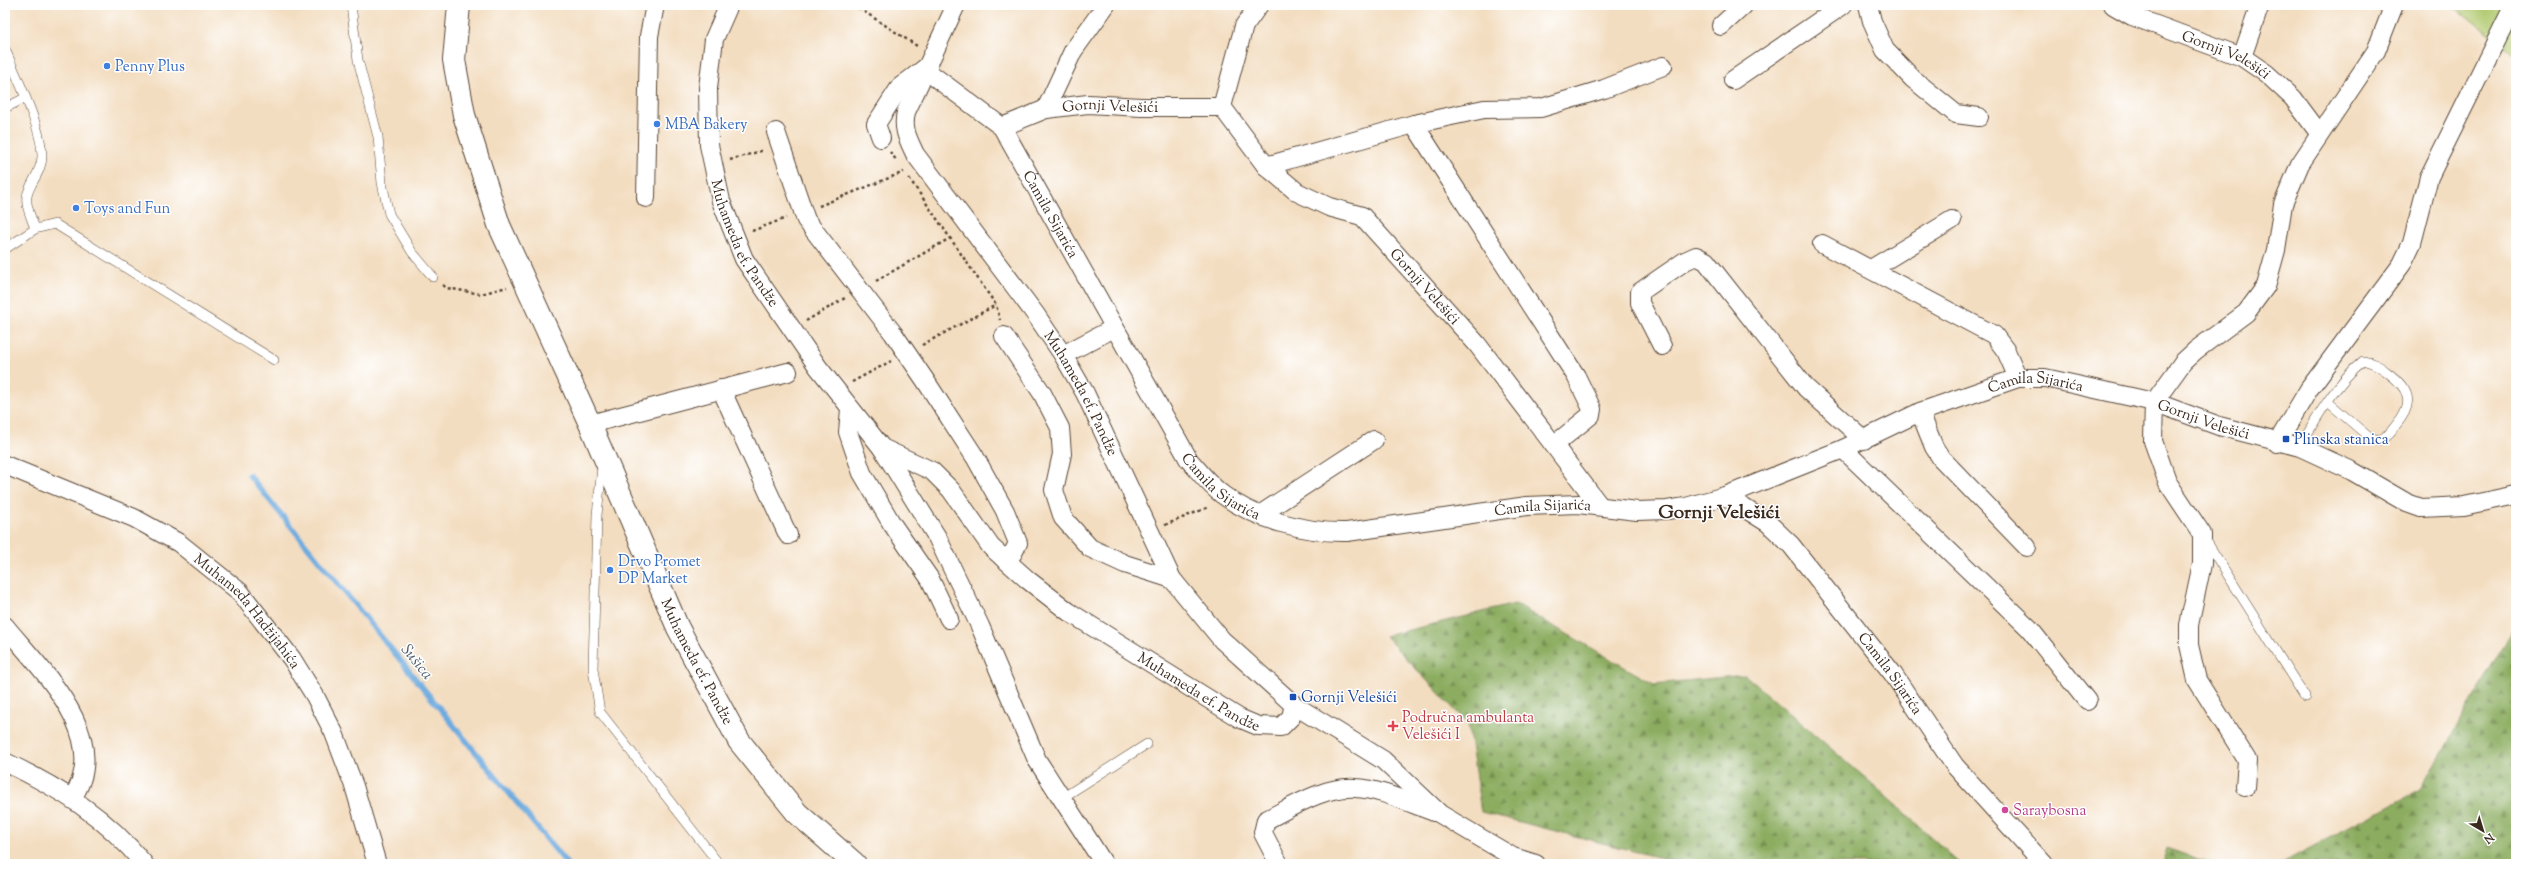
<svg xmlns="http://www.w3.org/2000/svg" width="2521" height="869" font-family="'Sorts Mill Goudy',serif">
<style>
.green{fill:#b1c96e;stroke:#767a46}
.forest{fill:url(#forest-firs);stroke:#646c40}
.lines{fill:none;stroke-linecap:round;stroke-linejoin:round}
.stream{stroke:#6dabdf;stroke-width:5.5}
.lane-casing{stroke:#574536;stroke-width:10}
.street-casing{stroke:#574536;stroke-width:20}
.secondary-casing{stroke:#574536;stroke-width:24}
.path{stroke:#574536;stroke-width:2.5;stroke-dasharray:3 3;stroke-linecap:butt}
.lane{stroke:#fff;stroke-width:9}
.street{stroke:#fff;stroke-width:18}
.secondary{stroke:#fff;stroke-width:22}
.shop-dot{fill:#3f7fe0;stroke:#fff;stroke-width:1.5}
.transit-dot{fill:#1a4fb4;stroke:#fff;stroke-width:1.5}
.health-dot{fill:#e0444e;stroke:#fff;stroke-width:1.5}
.hotel-dot{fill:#d1479c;stroke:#fff;stroke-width:1.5}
.labels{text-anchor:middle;stroke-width:3;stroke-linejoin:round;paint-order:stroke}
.street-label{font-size:15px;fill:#3b2a1e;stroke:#fff}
.shop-label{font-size:15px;fill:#366cbe;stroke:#fff;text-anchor:start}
.transit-label{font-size:15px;fill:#164399;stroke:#fff;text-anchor:start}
.health-label{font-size:15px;fill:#be3a42;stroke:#fff;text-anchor:start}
.hotel-label{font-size:15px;fill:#b23c85;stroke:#fff;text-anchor:start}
.water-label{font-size:16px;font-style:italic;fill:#4f5e6b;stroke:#fff}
.district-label{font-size:19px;font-weight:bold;fill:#3b2a1e;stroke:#fff}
</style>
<defs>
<pattern id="forest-firs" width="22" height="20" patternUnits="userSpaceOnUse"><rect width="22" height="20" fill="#8cad61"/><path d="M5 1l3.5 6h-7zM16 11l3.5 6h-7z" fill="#748d4f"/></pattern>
</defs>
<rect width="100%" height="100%" fill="#fff"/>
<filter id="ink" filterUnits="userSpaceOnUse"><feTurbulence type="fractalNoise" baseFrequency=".025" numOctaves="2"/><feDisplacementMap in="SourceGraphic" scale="8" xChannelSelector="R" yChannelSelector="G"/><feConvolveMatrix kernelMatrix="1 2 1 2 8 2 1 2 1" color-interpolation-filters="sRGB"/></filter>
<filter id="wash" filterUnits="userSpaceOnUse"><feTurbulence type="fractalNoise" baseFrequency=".012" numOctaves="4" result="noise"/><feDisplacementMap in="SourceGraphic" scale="16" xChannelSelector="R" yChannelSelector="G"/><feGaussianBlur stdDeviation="0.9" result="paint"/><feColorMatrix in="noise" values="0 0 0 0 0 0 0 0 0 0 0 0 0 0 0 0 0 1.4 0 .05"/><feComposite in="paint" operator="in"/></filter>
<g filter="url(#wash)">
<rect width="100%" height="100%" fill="#f3ddc0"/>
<path class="green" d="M 2453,5 L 2516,5 L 2516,56 Z"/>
<path class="forest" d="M 1515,604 L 1654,684 L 1745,675 L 1869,781 L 1961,864 L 1684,864 L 1481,812 L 1468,724 L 1385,636 Z
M 2516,623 L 2516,864 L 2280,864 L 2421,789 Z
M 2167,848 L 2213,864 L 2162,864 Z"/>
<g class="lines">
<path class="stream" d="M 249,475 L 567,864"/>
</g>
</g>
<g filter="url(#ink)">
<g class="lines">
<g class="lane-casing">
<path id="lane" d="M 351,5 L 358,60 L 378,137 L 382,183 L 389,214 L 412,252 L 433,277
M 5,49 C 16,76 42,128 42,156 C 42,172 30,182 27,196 C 25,206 32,219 35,229
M 5,108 L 25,98
M 5,249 L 35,229 L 55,224 L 274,360
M 2300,447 C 2316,418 2337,382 2363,361 C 2373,362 2379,366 2387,372 C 2410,389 2415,403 2396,425 C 2390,433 2387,437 2378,441 L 2370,438 L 2328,402
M 602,467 L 597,515 L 593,669 L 600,712 L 719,864
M 2205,539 L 2305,697
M 1062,798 L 1147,744"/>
</g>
<g class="street-casing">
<g id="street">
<path id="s1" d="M 729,5 L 714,39 L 708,88 L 709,145 L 721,201 L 744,259 L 818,367 L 882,448 L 932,471 L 951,490 L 991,547 L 1028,580 L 1069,612 L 1239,718 L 1258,726 L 1281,727 L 1291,717 L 1294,705"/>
<path id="s2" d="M 956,5 L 906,112 C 902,129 908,139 915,154 L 1036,315 L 1063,355 L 1085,393 L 1172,579 L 1222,640 L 1294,705 L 1383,760 L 1440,814 L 1513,857 L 1536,864"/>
<path d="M 1868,5 L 1872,21 L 1885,50 L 1913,79 L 1956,114 L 1979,117"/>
<path id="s3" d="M 2113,5 L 2132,16 L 2242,57 L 2267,74 L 2293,98 L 2319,133"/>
<path d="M 1721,26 L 1744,5"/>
<path d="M 2242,57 L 2260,5"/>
<path id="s4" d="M 924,69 L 1002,127 L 1189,460 C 1200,472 1210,486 1223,495 C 1257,520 1306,533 1347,532 L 1527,506 L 1578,504 L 1637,511 L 1667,510 L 1686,507 L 1725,496 L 1843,449 L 1920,412 L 2018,378 L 2045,378 L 2154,402 L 2219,426 L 2300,447 L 2352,471 L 2407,503 L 2421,508 L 2464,506 L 2516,495"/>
<path d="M 1733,80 L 1843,5"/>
<path id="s5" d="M 1222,107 L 1266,166 L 1297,192 L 1329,207 L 1362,216 L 1477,344 L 1600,506"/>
<path d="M 1222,107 L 1244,26 L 1259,5"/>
<path d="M 1046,109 L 1073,51 L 1106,5"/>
<path d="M 1414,124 L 1576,376 L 1592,409 L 1591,415 L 1554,445"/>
<path id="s6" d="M 1002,127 L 1046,109 L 1088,104 L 1141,107 L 1222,107"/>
<path d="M 776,132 L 806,220 L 893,333 L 925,380 L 975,457 L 1005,511 L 1018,543 L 1013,553 L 1004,559"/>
<path d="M 881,138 L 876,124 L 900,87 L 924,69"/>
<path d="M 1266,166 L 1414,124 L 1484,109 L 1541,108 L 1604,89 L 1663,66"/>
<path d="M 646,198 L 649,36 L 655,5"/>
<path d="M 1822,244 L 1994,335 L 2006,351 L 2018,378"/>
<path d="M 1871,269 L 1952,220"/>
<path d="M 1004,336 L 1042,393 L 1060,428 L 1062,454 L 1054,490 L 1063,518 L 1090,548 L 1125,564 L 1172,579"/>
<path d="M 1662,346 L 1640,303 L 1640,292 L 1685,261 L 1696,256 L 1706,261 L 1806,388 L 1864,440"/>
<path d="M 1063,355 L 1114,328"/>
<path d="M 721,389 L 788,535"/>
<path d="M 2154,402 L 2183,362 L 2196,350 L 2246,313 L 2266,286 L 2276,250 L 2283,204 L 2300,164 L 2376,51 L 2394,5"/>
<path d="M 2154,402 L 2153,441 L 2168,483 L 2202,534 L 2202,564 L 2189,625 L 2189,645 L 2197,680 L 2247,760 L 2245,787"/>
<path d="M 850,409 L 848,432 L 862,473 L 892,524 L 930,579 L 949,619"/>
<path d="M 1920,412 L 1934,447 L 1941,458 L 2027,547"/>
<path d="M 590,424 L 788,372"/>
<path d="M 2277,443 L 2309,389 L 2402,264 L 2412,243 L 2429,177 L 2514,5"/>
<path d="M 882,448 L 937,537 L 980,626 L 1037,760 L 1104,864"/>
<path d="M 1843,449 L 2029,628 L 2087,701"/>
<path id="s7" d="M 5,465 L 134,518 L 179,543 L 240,592 L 292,659 L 315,696 L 334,733 L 354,786 L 377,864"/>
<path id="s8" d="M 1725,496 L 1768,523 L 1791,545 L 1893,674 L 1955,766 L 2044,864"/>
<path d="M 1261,514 L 1374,440"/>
<path d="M 5,626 C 40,669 114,738 72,798"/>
<path d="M 5,762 C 60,788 106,817 144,864"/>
<path d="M 1279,864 L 1263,833 L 1266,820 C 1292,807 1324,786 1355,788 C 1381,789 1409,803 1434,812"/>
</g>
</g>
<g class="secondary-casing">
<g id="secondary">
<path id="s9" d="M 459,5 L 454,60 L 464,115 L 499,225 L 590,424 L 678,628 L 739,741 L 797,813 L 855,864"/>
</g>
</g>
<path class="path" d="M 854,5 L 917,46
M 890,152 L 897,161
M 730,160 L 764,150
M 909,178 L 996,305 L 1000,320
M 819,206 L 904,172
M 752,231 L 786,218
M 876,281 L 950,238
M 443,285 L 446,288 L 481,294 L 507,287
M 806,321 L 845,298
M 922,345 L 996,305
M 852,382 L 891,361
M 1165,525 L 1209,507"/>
<use href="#lane" class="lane"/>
<use href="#street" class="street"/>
<use href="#secondary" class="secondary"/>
</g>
</g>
<g class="shop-dot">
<circle cx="107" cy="66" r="4"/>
<circle cx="657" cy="124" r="4"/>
<circle cx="76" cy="208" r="4"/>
<circle cx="610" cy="570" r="4"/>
</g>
<g class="transit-dot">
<rect x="2282" y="435" width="8" height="8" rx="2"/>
<rect x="1289" y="693" width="8" height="8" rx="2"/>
</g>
<path class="health-dot" d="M1391 720h4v4h4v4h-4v4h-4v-4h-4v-4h4z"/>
<circle class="hotel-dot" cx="2005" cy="810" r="4"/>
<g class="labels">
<g class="street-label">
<text dy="5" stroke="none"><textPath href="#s3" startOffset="124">Gornji Velešići</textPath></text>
<text dy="5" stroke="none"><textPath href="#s6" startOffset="112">Gornji Velešići</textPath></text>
<text dy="5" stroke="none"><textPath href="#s4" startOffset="197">Ćamila Sijarića</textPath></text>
<text dy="5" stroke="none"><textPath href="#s1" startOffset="249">Muhameda ef. Pandže</textPath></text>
<text dy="5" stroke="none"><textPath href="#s5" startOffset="278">Gornji Velešići</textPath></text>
<text dy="5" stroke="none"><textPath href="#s4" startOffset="1375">Ćamila Sijarića</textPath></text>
<text dy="5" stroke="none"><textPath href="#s2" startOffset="454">Muhameda ef. Pandže</textPath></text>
<text dy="5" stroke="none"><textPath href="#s4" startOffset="1549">Gornji Velešići</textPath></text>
<text dy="5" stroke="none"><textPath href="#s4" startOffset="521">Ćamila Sijarića</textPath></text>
<text dy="5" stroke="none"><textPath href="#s4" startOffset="857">Ćamila Sijarića</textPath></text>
<text dy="5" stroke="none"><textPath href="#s7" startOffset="288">Muhameda Hadžijahića</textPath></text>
<text dy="5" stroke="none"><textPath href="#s9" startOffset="706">Muhameda ef. Pandže</textPath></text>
<text dy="5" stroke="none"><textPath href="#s8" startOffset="245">Ćamila Sijarića</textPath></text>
<text dy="5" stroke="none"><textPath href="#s1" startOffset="903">Muhameda ef. Pandže</textPath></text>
</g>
<g class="shop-label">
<text x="115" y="71">Penny Plus</text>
<text x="665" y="129">MBA Bakery</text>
<text x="84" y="213">Toys and Fun</text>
<text x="618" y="566">Drvo Promet<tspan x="618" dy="17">DP Market</tspan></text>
</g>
<g class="transit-label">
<text x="2294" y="444">Plinska stanica</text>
<text x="1301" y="702">Gornji Velešići</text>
</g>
<g class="health-label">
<text x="1402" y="722">Područna ambulanta<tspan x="1402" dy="17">Velešići I</tspan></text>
</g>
<g class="hotel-label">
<text x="2013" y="815">Saraybosna</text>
</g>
<g class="water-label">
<text transform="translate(418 661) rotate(51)" y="6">Sušica</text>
</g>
<g class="district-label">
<text x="1719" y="518">Gornji Velešići</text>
</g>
</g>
<rect width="2521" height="869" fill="none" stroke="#fff" stroke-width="20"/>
<g transform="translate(2483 831) rotate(142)" stroke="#ffffff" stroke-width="3" paint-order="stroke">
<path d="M0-3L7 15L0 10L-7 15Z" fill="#3b2a1e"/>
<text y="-6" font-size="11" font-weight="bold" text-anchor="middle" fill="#3b2a1e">N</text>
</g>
</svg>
